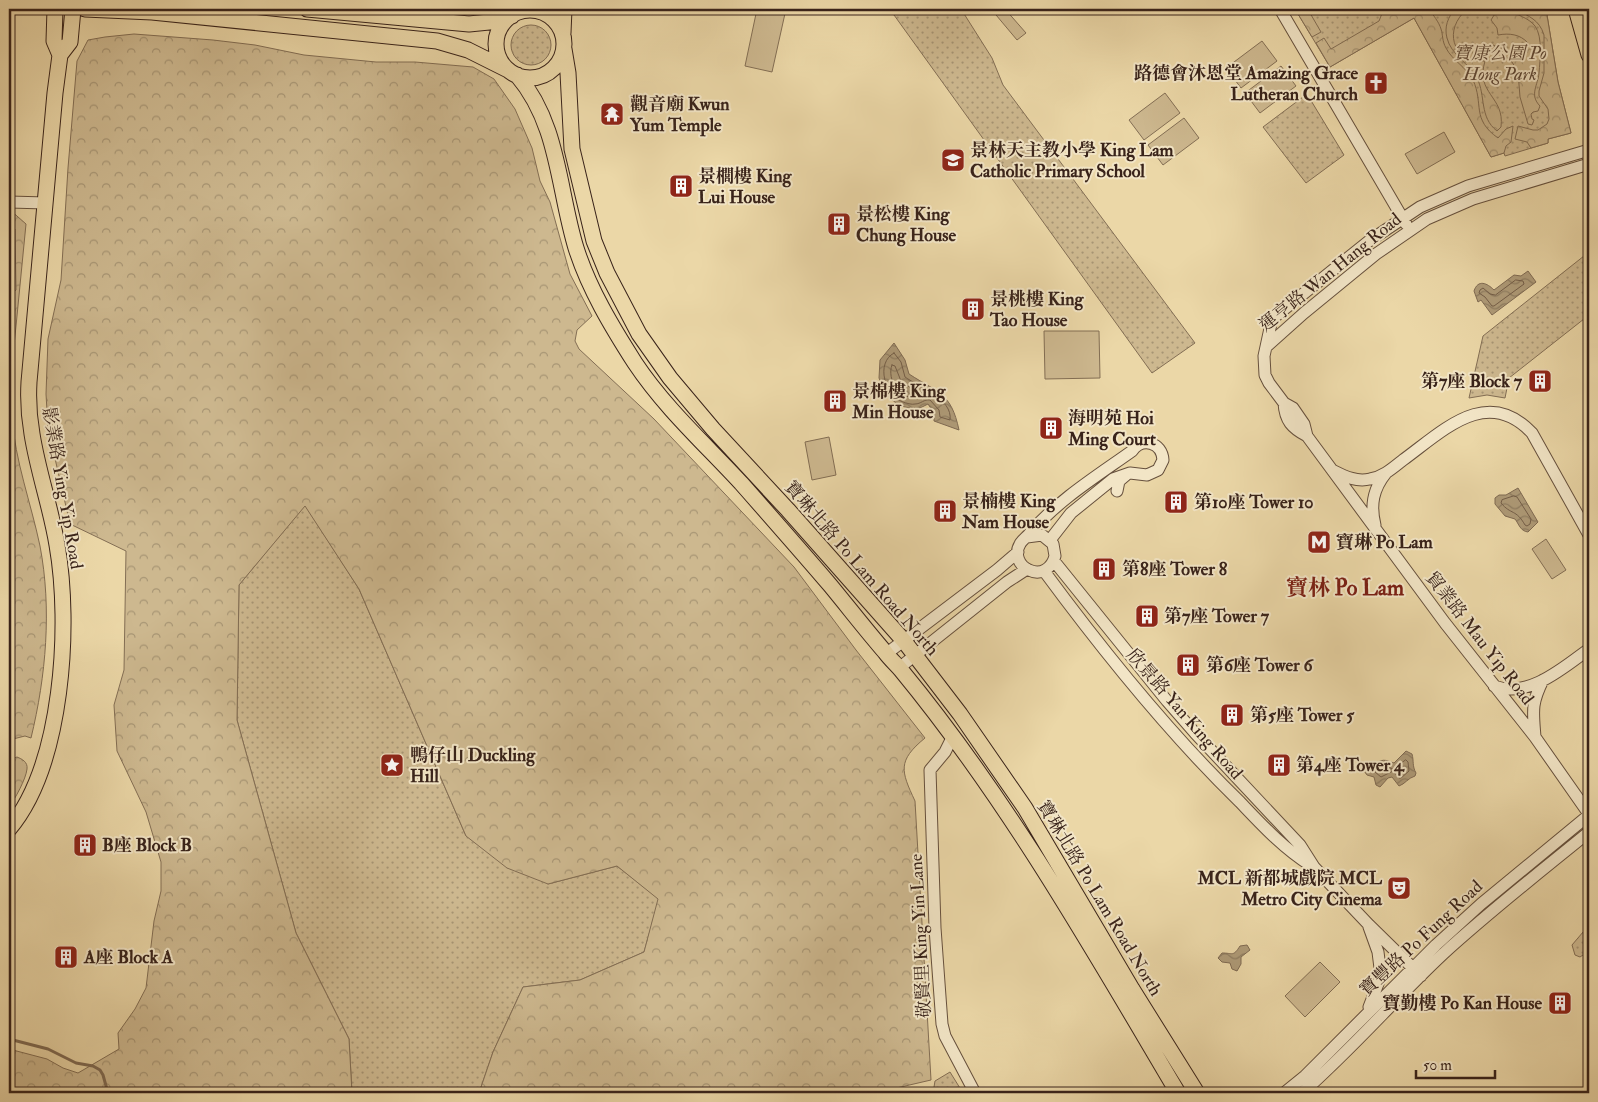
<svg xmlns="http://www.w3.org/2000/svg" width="1598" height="1102" font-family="'IM FELL Double Pica','Noto Serif TC',serif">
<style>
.grass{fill:url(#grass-dots);stroke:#836e54}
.forest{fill:url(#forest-crowns);stroke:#836e54}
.garden{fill:#cdb88f;stroke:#836e54}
.water{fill:url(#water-waves);stroke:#7f6a52}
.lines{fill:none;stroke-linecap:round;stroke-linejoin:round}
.shore{stroke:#745e48;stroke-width:1}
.stream{stroke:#7f6a52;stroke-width:3}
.minor-casing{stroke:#66503d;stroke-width:13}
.major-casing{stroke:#39231a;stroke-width:17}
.minor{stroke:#f2e5c6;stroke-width:11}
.major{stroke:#ebd7a7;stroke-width:15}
.labels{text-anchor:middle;stroke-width:4;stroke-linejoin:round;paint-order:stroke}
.park-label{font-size:18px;font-style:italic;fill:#5e4837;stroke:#f2e5c6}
.poi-label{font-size:18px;font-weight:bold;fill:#39231a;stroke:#f2e5c6;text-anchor:start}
.street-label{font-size:18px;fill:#39231a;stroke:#f2e5c6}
.district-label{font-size:22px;font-weight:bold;fill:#7a1f14;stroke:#f2e5c6}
</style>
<defs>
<pattern id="grass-dots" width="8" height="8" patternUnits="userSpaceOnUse" patternTransform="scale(1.25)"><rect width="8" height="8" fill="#cdb88f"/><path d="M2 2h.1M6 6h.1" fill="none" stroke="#a79574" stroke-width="1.8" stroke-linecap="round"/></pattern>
<pattern id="forest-crowns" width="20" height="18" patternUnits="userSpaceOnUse" patternTransform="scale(1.25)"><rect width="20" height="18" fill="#cdb88f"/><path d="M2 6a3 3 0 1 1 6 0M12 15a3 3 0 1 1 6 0" fill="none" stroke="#a79574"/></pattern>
<pattern id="water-waves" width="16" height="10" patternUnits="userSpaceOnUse" patternTransform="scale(1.25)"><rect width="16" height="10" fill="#ae9a77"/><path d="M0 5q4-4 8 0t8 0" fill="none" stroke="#8f7d61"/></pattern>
</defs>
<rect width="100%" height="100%" fill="#ebd7a7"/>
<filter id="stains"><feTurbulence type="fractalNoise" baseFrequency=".004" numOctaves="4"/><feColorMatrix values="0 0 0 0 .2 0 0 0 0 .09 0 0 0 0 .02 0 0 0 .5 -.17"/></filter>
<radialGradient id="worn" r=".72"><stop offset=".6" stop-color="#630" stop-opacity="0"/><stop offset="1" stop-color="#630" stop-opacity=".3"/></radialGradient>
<path class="grass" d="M 887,9 L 961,9 L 992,58 L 1003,85 L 1195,343 L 1152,373 L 894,15 Z
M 1295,9 L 1546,9 L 1558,82 L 1571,133 L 1548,139 L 1548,143 L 1505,156 L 1504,153 L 1491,157 L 1414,18 L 1330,67 Z
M511 45a20 20 0 1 1 40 0a20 20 0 1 1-40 0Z
M 1307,94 L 1344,155 L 1306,183 L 1263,127 Z
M 1589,252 L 1589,315 L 1509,378 L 1505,398 L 1487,395 L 1469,398 L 1483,336 Z
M 305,505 L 359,589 L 466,836 L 548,884 L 617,866 L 659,899 L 644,952 L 580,980 L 523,987 L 493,1052 L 479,1093 L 352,1093 L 349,1039 L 296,933 L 237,720 L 239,585 Z
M 1589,925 L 1589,951 L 1580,957 L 1575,955 L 1572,945 Z
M 950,1072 L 963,1093 L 933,1093 L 935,1081 Z"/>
<path class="forest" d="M 1295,9 L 1310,9 L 1310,13 L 1321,32 L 1312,37 Z
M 1387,9 L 1429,9 C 1433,15 1439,22 1441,29 C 1443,35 1442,41 1446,48 C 1452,60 1466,67 1473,80 C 1484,104 1471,119 1498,138 L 1506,129 L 1513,126 L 1511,142 L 1506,146 L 1504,153 L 1491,157 L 1414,18 L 1330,67 L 1316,43 L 1324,38 L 1331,49 L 1379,21 L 1383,11 Z
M 1455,9 L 1458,9 L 1463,13 C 1443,35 1456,63 1485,61 C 1475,94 1505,96 1501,127 L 1497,131 C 1479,117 1486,96 1477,78 C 1469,63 1451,55 1447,38 C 1444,27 1448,17 1455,9 Z
M 1490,9 L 1509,9 C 1517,16 1528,17 1535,26 C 1543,37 1540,60 1539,73 C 1538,85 1529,95 1540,106 L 1538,111 L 1533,112 L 1531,114 L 1532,119 L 1534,120 L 1532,125 L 1528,124 L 1520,97 L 1518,72 L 1512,62 L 1493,45 L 1520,55 L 1527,51 L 1528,43 C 1520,34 1509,33 1498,35 L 1497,28 L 1491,20 L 1496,12 Z
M 1516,9 L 1546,9 L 1558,82 L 1571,133 L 1548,139 L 1548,143 L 1531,148 L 1527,142 L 1515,139 L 1518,126 L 1533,130 L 1538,130 L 1547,124 L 1549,119 L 1548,109 L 1539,96 L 1539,91 L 1544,73 L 1544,35 C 1539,19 1529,17 1516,9 Z
M 134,34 L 213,40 L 255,45 L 304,55 L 376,62 L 415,62 L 473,67 L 494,79 L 515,109 L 532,148 L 540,181 L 550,202 L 570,274 L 592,316 L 577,330 L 575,341 L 579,349 L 654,419 L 794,567 L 856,650 L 925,738 C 897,761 901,771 915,801 L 931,1080 L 875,1093 L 479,1093 L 493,1052 L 523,987 L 580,980 L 644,952 L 658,899 L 617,866 L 548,884 L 507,868 L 466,836 L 359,589 L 305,506 L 239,585 L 237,720 L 296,933 L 349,1039 L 352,1093 L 9,1093 L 9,1049 L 47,1059 L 63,1068 L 78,1073 L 119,1049 L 118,1033 L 135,1009 L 146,988 L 154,921 L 161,891 L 161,862 L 146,812 L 117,751 L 114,705 L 124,670 L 126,551 L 70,524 L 48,428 L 46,394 L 48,339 L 61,280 L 68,168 L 77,61 L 88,40 L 105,37 Z
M 9,209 L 26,224 C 23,258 19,292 16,326 C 13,356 9,386 12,417 C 15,461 31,503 40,546 C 52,609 46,676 31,738 L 25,736 L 9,740 L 9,296 L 16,290 L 15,229 L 9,228 Z
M 17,757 C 22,759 28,762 27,769 C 26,779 15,799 9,807 L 9,762 L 11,759 Z"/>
<path class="garden" d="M 757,9 L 786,9 L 772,72 L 745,66 Z
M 991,9 L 1005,9 L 1026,33 L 1017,40 Z
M 1262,41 L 1277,61 L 1241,88 L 1226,68 Z
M 1281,66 L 1296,86 L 1260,113 L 1245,93 Z
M 1165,93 L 1180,113 L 1144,140 L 1129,120 Z
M 1184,118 L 1199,138 L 1163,165 L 1148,145 Z
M 1444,132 L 1455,152 L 1417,174 L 1405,154 Z
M 1099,331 L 1100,378 L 1045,379 L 1044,331 Z
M 829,437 L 836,475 L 812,480 L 805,442 Z
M 1546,539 L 1566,570 L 1552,579 L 1532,549 Z
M 1320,962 L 1340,982 L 1305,1017 L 1285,996 Z"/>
<path class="water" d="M 1528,271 L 1536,282 L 1492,315 L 1481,300 L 1478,302 L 1474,291 C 1478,279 1487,283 1494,290 L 1514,275 L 1521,276 Z
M 894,343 L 905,360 L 909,374 C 938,393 951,392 959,430 L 934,421 L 934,413 L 928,404 L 916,410 L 898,405 L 885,393 L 879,378 L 880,360 Z
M 1518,488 L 1538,522 L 1528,532 C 1520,531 1519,524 1515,519 L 1505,516 L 1495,504 L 1495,498 L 1499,495 L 1506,495 Z
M 1406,751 L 1412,754 C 1414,761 1412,766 1416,773 L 1415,776 C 1408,778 1405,784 1399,786 L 1392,777 L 1388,778 L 1380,787 L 1376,785 L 1374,777 L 1367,775 L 1364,771 L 1366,766 L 1369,763 L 1377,763 C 1383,758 1388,761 1394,763 Z
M 1247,945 L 1250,950 L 1241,957 L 1241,964 L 1237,971 L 1232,969 L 1230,963 L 1222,962 L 1218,958 L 1222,953 C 1233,953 1233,957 1240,946 Z"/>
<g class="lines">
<path class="shore" d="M 1516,280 L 1523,281 L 1524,284 L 1494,306 L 1492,306 L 1485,297 L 1479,293 L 1480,290 L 1483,288 L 1490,294 L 1495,295 Z
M 894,353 L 901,362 L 905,377 C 919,387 953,399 950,420 L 940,417 L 939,410 L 930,400 C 924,399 921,404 915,404 C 912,405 906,403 903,402 C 885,396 875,363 894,353 Z
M 892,365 L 895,366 L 901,381 L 918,393 L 918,396 C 901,403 886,379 892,365 Z
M 1514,496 L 1517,497 L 1531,519 L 1530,524 L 1527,526 L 1525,525 C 1516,509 1511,515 1501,503 L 1502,500 Z
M 1406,760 L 1408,762 L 1409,771 L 1401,778 L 1399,778 L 1393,771 L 1381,777 L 1375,772 L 1376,769 L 1383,765 L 1393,769 Z"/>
<path class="stream" d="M 9,1039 L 48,1049 L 76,1063 L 93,1066 L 100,1070 L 103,1075 L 108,1093"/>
<g class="minor-casing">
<path id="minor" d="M 1280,9 L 1406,224
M 1589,150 L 1468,186 L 1420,207 L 1369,241 L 1272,319 L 1264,356 L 1265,375 L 1269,383 L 1284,403 L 1293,408 L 1304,424 L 1307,436 L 1445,623 L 1535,737 L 1589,814
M 9,202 L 46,203
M 1266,347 L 1304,313 L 1376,254 L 1427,219 L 1473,199 L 1589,164
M 1284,403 C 1285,421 1292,428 1307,436
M 1334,471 C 1346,477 1357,482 1370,479 C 1383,477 1393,468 1403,460 C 1443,431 1487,385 1532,433 L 1589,535
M 1117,491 L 1119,481 L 1126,475
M 1375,525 C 1370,505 1373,489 1386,473
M 1027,537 L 1042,535 L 1053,544 L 1055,556 C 1052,568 1041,576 1029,570 C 1019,566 1014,554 1020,544 C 1022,540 1027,537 1030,533 C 1058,500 1097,476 1132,451 C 1142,437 1162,442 1163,460 L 1158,470 L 1147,475 L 1130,473 L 1113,479 L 1071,513 L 1050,540
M 1054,561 L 1167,701 L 1195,733 L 1300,845 L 1314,867 L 1369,925 L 1421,976
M 1044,571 C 1103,651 1168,732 1240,802 C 1262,825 1283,848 1310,865
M 886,654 L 997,570 L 1018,552
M 899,668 L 1007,582 L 1027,569
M 1494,686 C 1528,699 1563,668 1589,649
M 953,736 L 945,752 L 930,770 L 935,928 L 942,1024 L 945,1036 L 975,1093
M 1535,737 C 1533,711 1531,704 1543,680
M 1369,927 L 1378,952 L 1381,976 L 1369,1007
M 1284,1093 L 1305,1076 L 1436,945 L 1481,904 L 1589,815
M 1302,1093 C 1352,1049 1395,999 1443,954 C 1490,911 1540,872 1589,832"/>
</g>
<g class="major-casing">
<path id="major" d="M 55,9 L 54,41 L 60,55
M 85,9 L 152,12 L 437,41 L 468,50 L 508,70
M 307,9 L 469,24 L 489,22 L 512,16
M 1576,9 L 1589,55
M496 44a34 34 0 1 1 68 0a34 34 0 1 1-68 0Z
M 563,33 L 564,9
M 564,49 L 568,73 L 572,149 L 594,241 L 607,273 L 639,334 L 670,378 L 713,429 L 788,510 L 904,641 L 960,714 L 1025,808 L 1132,989 L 1197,1093
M 517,75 C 559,124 558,189 576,248 C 589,289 612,327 635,363 C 665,408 705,444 741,483 C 771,517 801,551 830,585 C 849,608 866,630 885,652 C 890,659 896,664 901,670 C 1009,801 1092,948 1178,1093
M 9,829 C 63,765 71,625 57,545 C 51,508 38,472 32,434 C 29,417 28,399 29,382 L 55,93 L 60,55 L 70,42 L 73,9"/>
</g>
<use href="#minor" class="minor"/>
<use href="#major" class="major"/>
</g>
<defs>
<g id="church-square" transform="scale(1.25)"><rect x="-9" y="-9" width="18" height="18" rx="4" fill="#8f2418" stroke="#f2e5c6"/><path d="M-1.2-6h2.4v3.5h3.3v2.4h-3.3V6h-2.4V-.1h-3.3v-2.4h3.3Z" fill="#fff"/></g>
<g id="temple-square" transform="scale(1.25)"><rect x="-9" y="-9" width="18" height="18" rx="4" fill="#8f2418" stroke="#f2e5c6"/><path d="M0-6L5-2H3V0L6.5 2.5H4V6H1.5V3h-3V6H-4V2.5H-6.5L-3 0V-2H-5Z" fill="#fff"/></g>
<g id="school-square" transform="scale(1.25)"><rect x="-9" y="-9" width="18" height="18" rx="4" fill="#8f2418" stroke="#f2e5c6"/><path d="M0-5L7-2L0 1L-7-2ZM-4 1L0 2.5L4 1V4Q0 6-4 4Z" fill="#fff"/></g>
<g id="building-square" transform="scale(1.25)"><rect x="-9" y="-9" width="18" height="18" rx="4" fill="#8f2418" stroke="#f2e5c6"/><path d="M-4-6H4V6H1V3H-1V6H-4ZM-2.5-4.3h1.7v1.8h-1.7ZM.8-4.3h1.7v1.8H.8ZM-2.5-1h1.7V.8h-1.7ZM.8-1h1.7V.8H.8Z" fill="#fff"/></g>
<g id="metro-square" transform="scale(1.25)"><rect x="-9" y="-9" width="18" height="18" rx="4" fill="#8f2418" stroke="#f2e5c6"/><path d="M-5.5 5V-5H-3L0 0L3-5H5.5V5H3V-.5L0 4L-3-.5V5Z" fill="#fff"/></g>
<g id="sight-square" transform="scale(1.25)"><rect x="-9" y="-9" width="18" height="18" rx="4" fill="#8f2418" stroke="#f2e5c6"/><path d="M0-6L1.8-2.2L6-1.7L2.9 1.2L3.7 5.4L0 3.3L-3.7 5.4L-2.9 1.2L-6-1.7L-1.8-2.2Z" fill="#fff"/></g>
<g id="theatre-square" transform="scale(1.25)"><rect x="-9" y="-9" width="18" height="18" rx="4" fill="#8f2418" stroke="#f2e5c6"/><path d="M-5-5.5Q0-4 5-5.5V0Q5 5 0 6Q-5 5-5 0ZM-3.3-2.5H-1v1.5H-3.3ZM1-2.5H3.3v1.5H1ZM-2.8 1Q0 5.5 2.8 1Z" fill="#fff"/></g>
</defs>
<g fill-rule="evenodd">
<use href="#church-square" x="1376" y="83"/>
<use href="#temple-square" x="612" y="114"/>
<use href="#school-square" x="953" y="160"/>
<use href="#building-square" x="681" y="186"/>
<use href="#building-square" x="839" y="224"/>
<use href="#building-square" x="973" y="309"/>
<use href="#building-square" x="1540" y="381"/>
<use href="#building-square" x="835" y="401"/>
<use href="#building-square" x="1051" y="428"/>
<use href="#building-square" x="1176" y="502"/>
<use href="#building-square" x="945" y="511"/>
<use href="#metro-square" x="1319" y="542"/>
<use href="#building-square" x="1104" y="569"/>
<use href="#building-square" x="1147" y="616"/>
<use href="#building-square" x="1188" y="665"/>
<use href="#building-square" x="1232" y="715"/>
<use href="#sight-square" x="392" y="765"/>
<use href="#building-square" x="1279" y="765"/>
<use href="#building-square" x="85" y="845"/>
<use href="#theatre-square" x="1399" y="888"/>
<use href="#building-square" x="66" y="957"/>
<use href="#building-square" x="1560" y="1003"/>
</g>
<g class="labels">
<g class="park-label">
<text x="1500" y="59">寶康公園 Po<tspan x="1500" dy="21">Hong Park</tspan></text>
</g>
<g class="poi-label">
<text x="1358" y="79" text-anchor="end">路德會沐恩堂 Amazing Grace<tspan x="1358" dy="21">Lutheran Church</tspan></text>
<text x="630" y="110">觀音廟 Kwun<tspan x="630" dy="21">Yum Temple</tspan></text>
<text x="970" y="156">景林天主教小學 King Lam<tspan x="970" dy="21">Catholic Primary School</tspan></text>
<text x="698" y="182">景櫚樓 King<tspan x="698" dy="21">Lui House</tspan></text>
<text x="856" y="220">景松樓 King<tspan x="856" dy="21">Chung House</tspan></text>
<text x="990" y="305">景桃樓 King<tspan x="990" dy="21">Tao House</tspan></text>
<text x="1522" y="387" text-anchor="end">第7座 Block 7</text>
<text x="852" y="397">景棉樓 King<tspan x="852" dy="21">Min House</tspan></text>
<text x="1068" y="424">海明苑 Hoi<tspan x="1068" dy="21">Ming Court</tspan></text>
<text x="962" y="507">景楠樓 King<tspan x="962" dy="21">Nam House</tspan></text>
<text x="1194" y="508">第10座 Tower 10</text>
<text x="1336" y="548">寶琳 Po Lam</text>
<text x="1122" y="575">第8座 Tower 8</text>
<text x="1164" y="622">第7座 Tower 7</text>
<text x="1206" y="671">第6座 Tower 6</text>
<text x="1250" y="721">第5座 Tower 5</text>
<text x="410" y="761">鴨仔山 Duckling<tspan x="410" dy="21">Hill</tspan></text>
<text x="1296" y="771">第4座 Tower 4</text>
<text x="102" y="851">B座 Block B</text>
<text x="1382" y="884" text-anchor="end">MCL 新都城戲院 MCL<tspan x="1382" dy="21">Metro City Cinema</tspan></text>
<text x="84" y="963">A座 Block A</text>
<text x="1542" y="1009" text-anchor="end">寶勤樓 Po Kan House</text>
</g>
<g class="street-label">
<text transform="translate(1330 272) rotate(-39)" y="6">運亨路 Wan Hang Road</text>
<text transform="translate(63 488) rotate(80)" y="6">影業路 Ying Yip Road</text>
<text transform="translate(862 568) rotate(49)" y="6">寶琳北路 Po Lam Road North</text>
<text transform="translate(1480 638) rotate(52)" y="6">貿業路 Mau Yip Road</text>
<text transform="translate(1185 714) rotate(49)" y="6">欣景路 Yan King Road</text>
<text transform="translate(1100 898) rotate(59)" y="6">寶琳北路 Po Lam Road North</text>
<text transform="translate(920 936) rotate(-93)" y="6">敬賢里 King Yin Lane</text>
<text transform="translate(1421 938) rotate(-43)" y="6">寶豐路 Po Fung Road</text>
</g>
<g class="district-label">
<text x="1345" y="595">寶林 Po Lam</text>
</g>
</g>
<rect width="1598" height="1102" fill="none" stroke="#ebd7a7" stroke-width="30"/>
<rect x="10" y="10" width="1578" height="1082" fill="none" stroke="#39231a" stroke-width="2.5"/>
<rect x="15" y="15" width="1568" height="1072" fill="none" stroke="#39231a"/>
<path d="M1416 1070v8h79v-8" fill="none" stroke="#39231a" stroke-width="2.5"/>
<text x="1423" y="1070" font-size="15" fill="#39231a" stroke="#f2e5c6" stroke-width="4" paint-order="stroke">50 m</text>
<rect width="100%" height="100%" filter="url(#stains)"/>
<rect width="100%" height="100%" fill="url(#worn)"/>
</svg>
